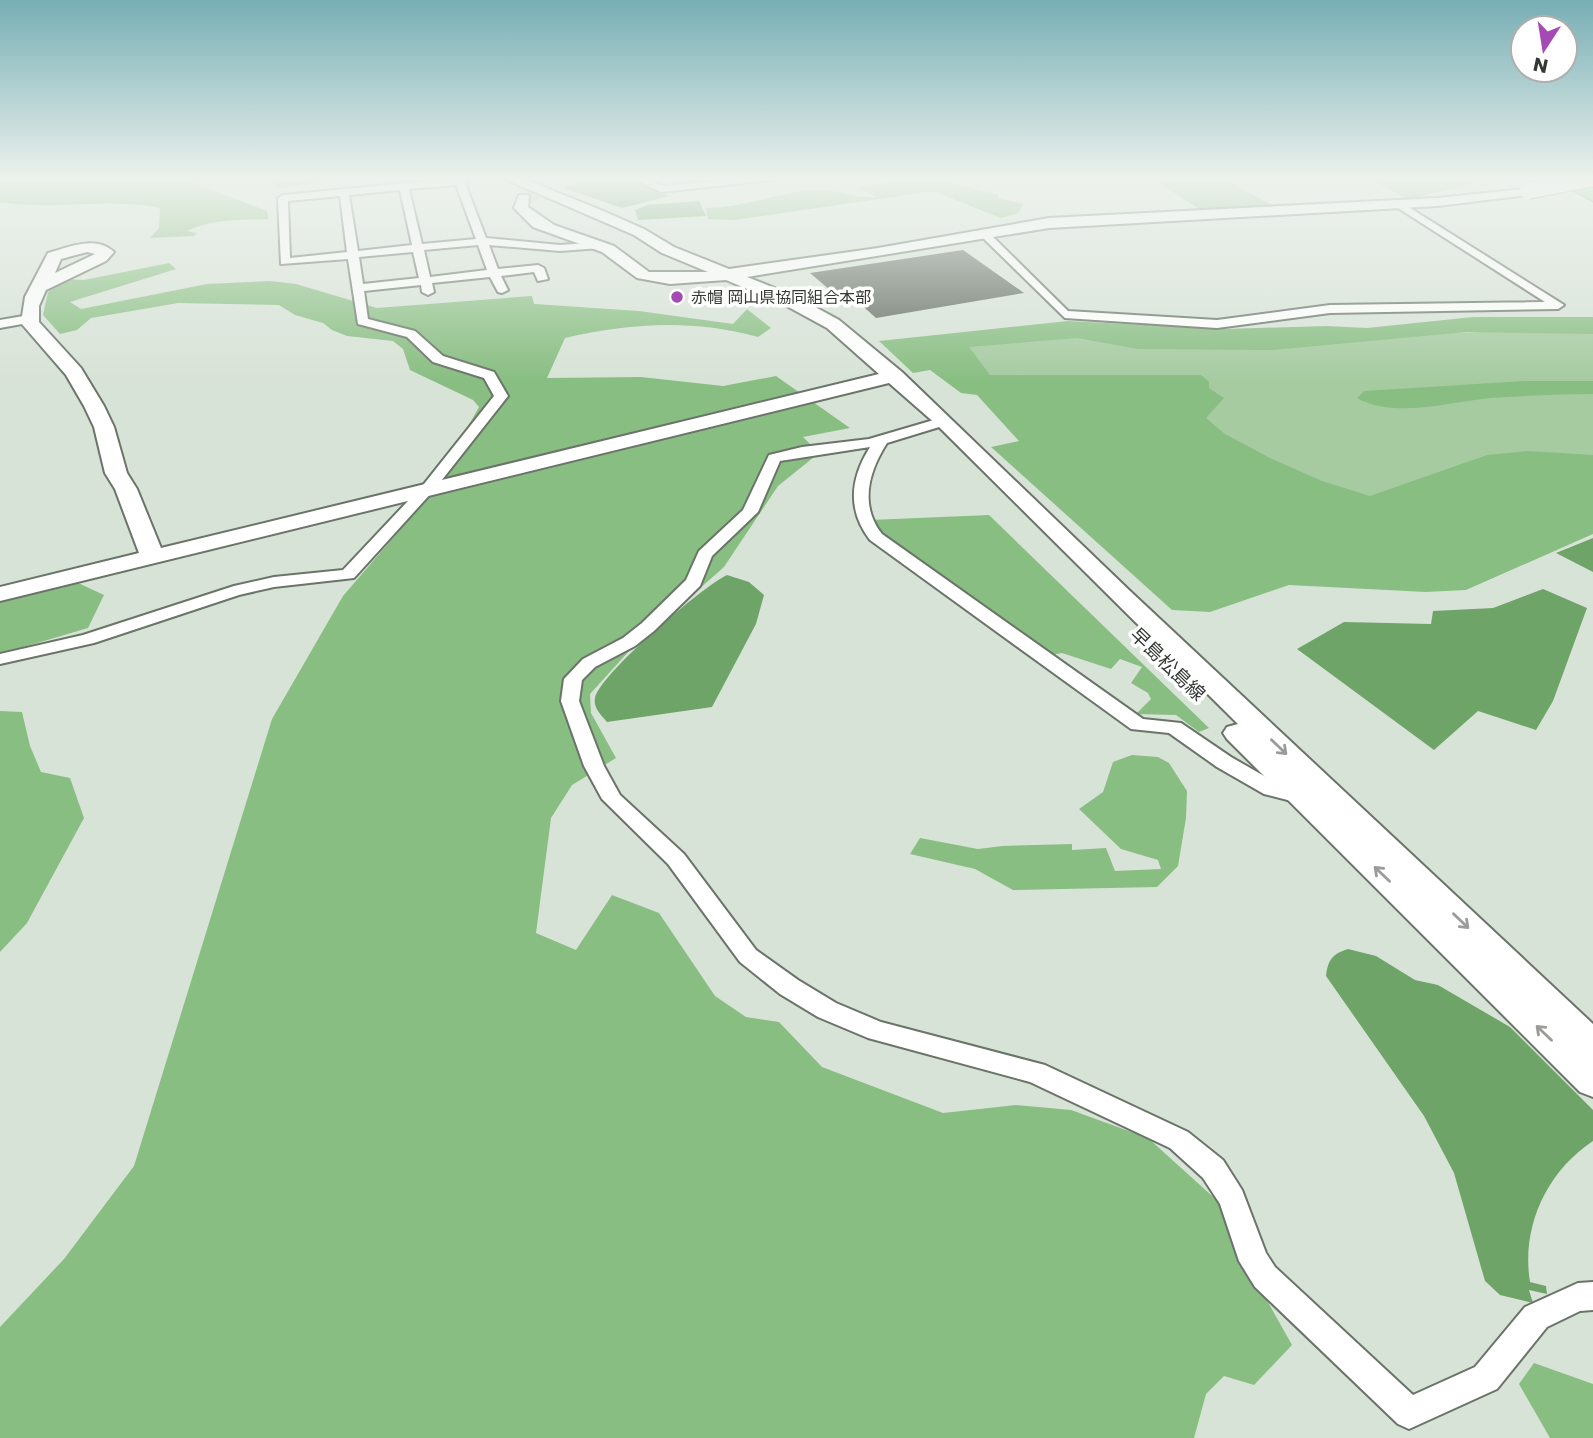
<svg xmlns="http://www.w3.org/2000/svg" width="1593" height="1438" font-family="Poppins,'Noto Sans JP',sans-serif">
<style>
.green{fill:#a6cba1}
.forest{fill:#89be82}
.water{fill:#6fa469}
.building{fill:#616a5f}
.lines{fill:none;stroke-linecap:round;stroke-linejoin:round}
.secondary-tunnel{stroke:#b7c1b6;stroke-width:16;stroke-dasharray:16 8;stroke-linecap:butt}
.street-casing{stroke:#6a7469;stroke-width:4}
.secondary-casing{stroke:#6a7469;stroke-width:4}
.highway-casing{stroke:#5e9657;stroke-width:3}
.street{fill:#fff;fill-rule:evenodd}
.secondary{fill:#fff;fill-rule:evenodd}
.highway{fill:#74c96a;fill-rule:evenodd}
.secondary-bridge-casing{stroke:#6a7469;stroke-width:18;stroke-linecap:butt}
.secondary-bridge{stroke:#fff;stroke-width:16}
.oneway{stroke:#9a9c99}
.poi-dot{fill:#a54ab4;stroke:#fff;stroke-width:2.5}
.labels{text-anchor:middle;stroke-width:7;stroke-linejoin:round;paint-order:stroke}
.far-poi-label{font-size:16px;fill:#343833;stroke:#fff;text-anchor:start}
.street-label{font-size:19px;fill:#343833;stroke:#fff}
</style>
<rect width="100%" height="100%" fill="#d8e3d7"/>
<path class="green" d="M 1544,330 L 1593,333 L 1593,457 L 1371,499 L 987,376 L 965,346 L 1076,337 L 1391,335 Z"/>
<path class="forest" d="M 0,178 L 195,178 L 197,184 L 267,211 L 268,219 C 240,220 212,219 187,231 L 197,233 L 194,236 L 150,238 L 159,228 L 160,208 C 108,197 53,211 0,202 Z
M 263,178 L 347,178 L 280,189 Z
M 1151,178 L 1222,178 L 1274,206 L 1201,210 Z
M 1367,178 L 1487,178 L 1469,185 L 1407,199 Z
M 900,180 L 949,182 L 999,195 L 998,198 L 1023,204 L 1018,213 L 1001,218 L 933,191 L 734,220 L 708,219 L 706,208 C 744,208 781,191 818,190 C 839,189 855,199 877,197 L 858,188 Z
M 169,263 L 176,269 L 70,302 L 81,309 L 207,284 L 270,281 L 296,284 L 377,308 L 532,296 L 534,304 L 639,311 L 733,324 L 747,309 L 771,328 L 758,337 C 691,319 631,323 565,338 L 547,378 L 641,377 L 723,386 L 776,376 L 850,428 L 803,437 L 819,453 L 778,486 L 724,567 L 630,650 L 590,694 L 591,713 L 616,758 L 572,785 L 551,818 L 536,933 L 576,950 L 612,895 L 659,913 L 715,996 L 746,1017 L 779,1022 L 822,1067 L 943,1113 L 1016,1105 L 1071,1110 L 1148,1138 L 1221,1204 L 1242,1268 L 1259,1286 L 1292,1345 L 1254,1385 L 1224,1376 L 1206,1394 L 1194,1438 L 0,1438 L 0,1327 L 64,1259 L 134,1166 L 272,719 L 343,596 L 428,497 L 479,407 L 473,400 L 410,370 L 403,349 L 393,341 L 347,336 L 332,330 L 323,323 L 295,315 L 279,305 L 178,303 L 91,318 L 77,330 L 60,334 L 43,315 L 48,292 L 63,279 L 84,280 Z
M 1473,317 L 1593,317 L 1593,334 L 1467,332 L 1273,350 L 1138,349 L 1077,338 L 969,347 L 990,375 L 1201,375 L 1209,382 L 1209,388 L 1224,398 L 1206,418 L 1225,434 L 1270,458 L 1322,481 L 1370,496 L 1487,455 L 1528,451 L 1593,455 L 1593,534 L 1466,590 L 1426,592 L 1289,585 L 1210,612 L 1172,610 L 991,447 L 1019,441 L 977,395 L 961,393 L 930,370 L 913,373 L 879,341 L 1068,321 L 1224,329 L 1327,326 L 1367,328 Z
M 1524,381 L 1593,381 L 1593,394 C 1559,394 1524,396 1490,398 C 1450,402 1394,419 1357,398 L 1364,391 Z
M 989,515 L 1209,728 L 1199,732 L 1176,715 L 1136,714 L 1151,699 L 1148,693 L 1131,683 L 1142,667 L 1120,659 L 1111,669 L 1062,653 L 1051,655 L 874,528 L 870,520 Z
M 76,582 L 104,595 L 88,628 L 0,654 L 0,601 Z
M 0,711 L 22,712 L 30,746 L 41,772 L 70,778 L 84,818 L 27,923 L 0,952 Z
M 1132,755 L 1158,757 L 1169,763 L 1187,791 L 1186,818 L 1178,866 L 1157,887 L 1013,890 L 975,869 L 910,854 L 920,838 L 978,849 L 1002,846 L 1072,844 L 1072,850 L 1106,848 L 1115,871 L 1161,869 L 1158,860 L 1121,849 L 1079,809 L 1103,792 L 1113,762 Z
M 1534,1363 L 1593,1384 L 1593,1438 L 1550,1438 L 1519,1384 Z"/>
<path class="water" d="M 587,178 L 628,178 L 669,196 L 622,208 L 564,188 Z
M 699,201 L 706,216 L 638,220 L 635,210 L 647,205 Z
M 1593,538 L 1593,572 L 1556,553 Z
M 727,575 L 749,582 L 764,595 L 756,624 L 712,707 L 607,722 C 601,715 593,708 595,698 C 600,674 703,586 727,575 Z
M 1543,589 L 1587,608 L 1553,701 L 1536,730 L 1478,711 L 1434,750 L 1297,649 L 1344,622 L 1431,624 L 1433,611 L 1493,608 Z
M 1348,949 L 1376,956 L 1415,980 L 1438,985 L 1510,1027 L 1593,1110 L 1593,1141 C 1546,1172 1521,1228 1530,1282 L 1546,1286 L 1547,1294 L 1529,1290 L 1533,1303 L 1500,1295 L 1485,1281 L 1454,1173 L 1424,1116 L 1326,976 C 1328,960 1332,954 1348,949 Z"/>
<path class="building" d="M 963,250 L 1024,293 L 876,318 L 856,300 L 844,302 L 810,273 Z"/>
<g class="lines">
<path class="secondary-tunnel" d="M 524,198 L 549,183"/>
<g class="street-casing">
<path id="street" d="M 459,178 L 470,178 L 465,183 L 486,238 L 560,245 L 600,242 L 605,245 L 600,248 L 560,251 L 489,245 L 498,269 L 538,265 L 544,268 L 548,279 L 538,281 L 534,272 L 501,276 L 508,290 L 502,293 L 498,292 L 490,277 L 432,283 L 434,292 L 428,295 L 422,292 L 421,285 L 364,291 L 368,319 L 415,331 L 443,356 L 494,372 L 508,396 L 434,490 L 354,578 L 274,587 L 239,595 L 94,643 L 0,664 L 0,654 L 83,635 L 234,586 L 274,577 L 343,570 L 424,484 L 494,396 L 484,378 L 433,362 L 407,337 L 358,324 L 348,259 L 281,264 L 278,198 L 283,195 ZM 456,185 L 476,239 L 422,244 L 409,189 ZM 400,190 L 412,245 L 358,251 L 349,195 ZM 340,196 L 347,252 L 290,258 L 288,201 ZM 478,245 L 487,270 L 430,277 L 424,250 ZM 413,252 L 419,278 L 363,284 L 359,257 Z
M 632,178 L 645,178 L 662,186 L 748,178 L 788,178 L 661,192 Z
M 1399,201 L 1564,305 L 1558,309 L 1330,313 L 1217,328 L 1065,318 L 979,234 L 988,232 L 1068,311 L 1217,320 L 1330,305 L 1545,302 L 1395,206 Z
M 29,315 L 33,316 L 33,322 L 0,328 L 0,320 Z
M 944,417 L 949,418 L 949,424 L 887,443 C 869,471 859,505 882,534 L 1143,719 L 1181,723 L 1231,757 L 1278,784 L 1310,792 L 1313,797 L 1310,802 L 1303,804 L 1264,794 L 1217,767 L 1169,733 L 1131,729 L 870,540 C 847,510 850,479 870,447 L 780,461 L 758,512 L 712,556 L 700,586 L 654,631 L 635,646 L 595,667 L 582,680 L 579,701 L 604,766 L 620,795 L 684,854 L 756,950 L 798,980 L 836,1003 L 881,1022 L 1045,1065 L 1188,1132 L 1223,1160 L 1242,1190 L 1266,1253 L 1275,1267 L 1413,1395 L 1475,1367 L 1525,1307 L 1578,1283 L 1593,1282 L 1593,1310 L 1580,1311 L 1547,1327 L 1497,1389 L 1409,1429 L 1398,1424 L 1255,1287 L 1239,1261 L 1220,1204 L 1203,1178 L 1170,1148 L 1030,1082 L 868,1038 L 818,1017 L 780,994 L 740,962 L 668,864 L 602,799 L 584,766 L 561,701 L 564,679 L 583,659 L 623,638 L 642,623 L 686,580 L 699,551 L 743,510 L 769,455 L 802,447 L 869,439 Z"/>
</g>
<g class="secondary-casing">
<path id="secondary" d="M 502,178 L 522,178 L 601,210 L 644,229 L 674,247 L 729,269 L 878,248 L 1049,218 L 1437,198 L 1533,188 L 1535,191 L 1528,195 L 1437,206 L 1049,228 L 747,277 L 795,296 L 839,320 L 902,372 L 1130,591 L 1593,1024 L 1593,1097 L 1580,1092 L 1227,739 L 1223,733 L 1227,727 L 1238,724 L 937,425 L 889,383 L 0,601 L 0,587 L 139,553 L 115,489 L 105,473 L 94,427 L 84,406 L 66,375 L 21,323 L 25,297 L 48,253 C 69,247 96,235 114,252 L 106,261 L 46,290 L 39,306 L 39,322 L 81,368 L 104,406 L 114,427 L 127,473 L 137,489 L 161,548 L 879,374 L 827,328 L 783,304 L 726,280 L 670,284 L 637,278 L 602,252 L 533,227 L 514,208 L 519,195 L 529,195 L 528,207 L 554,225 L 614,246 L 649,272 L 708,272 L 662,253 L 634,235 ZM 87,252 L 95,254 L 55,273 L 61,259 Z"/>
</g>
<g class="highway-casing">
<path id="highway" d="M 1551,178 L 1575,178 L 1593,188 L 1593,201 Z"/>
</g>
<use href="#street" class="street"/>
<use href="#secondary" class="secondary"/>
<use href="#highway" class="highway"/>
<g class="secondary-bridge-casing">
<path id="secondary-bridge" d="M 1528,191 L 1593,178"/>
</g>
<use href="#secondary-bridge" class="secondary-bridge"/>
</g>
<defs><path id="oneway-shaft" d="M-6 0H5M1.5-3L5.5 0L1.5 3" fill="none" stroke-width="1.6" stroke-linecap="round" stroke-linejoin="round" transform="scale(1.75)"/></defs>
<g class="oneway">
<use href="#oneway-shaft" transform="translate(1279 747) rotate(44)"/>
<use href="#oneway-shaft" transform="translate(1382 874) rotate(-136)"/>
<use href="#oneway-shaft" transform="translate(1461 921) rotate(44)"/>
<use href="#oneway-shaft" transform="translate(1544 1033) rotate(-136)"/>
</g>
<linearGradient id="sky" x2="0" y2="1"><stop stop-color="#77aeb5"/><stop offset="0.47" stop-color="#edf2ed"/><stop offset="1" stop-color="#edf2ed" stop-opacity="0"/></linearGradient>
<rect width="1593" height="380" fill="url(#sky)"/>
<circle class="poi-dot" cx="677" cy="297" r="7"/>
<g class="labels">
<g class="far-poi-label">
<text x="691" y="303">赤帽 岡山県協同組合本部</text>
</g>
<g class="street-label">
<text transform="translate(1168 664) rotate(44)" y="7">早島松島線</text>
</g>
</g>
<g transform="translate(1544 49) rotate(192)"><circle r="33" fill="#ffffff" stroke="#aeafad" stroke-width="2"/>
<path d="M0-5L12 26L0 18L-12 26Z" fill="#a54ab4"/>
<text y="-10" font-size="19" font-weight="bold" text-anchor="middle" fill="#343833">N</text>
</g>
</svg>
